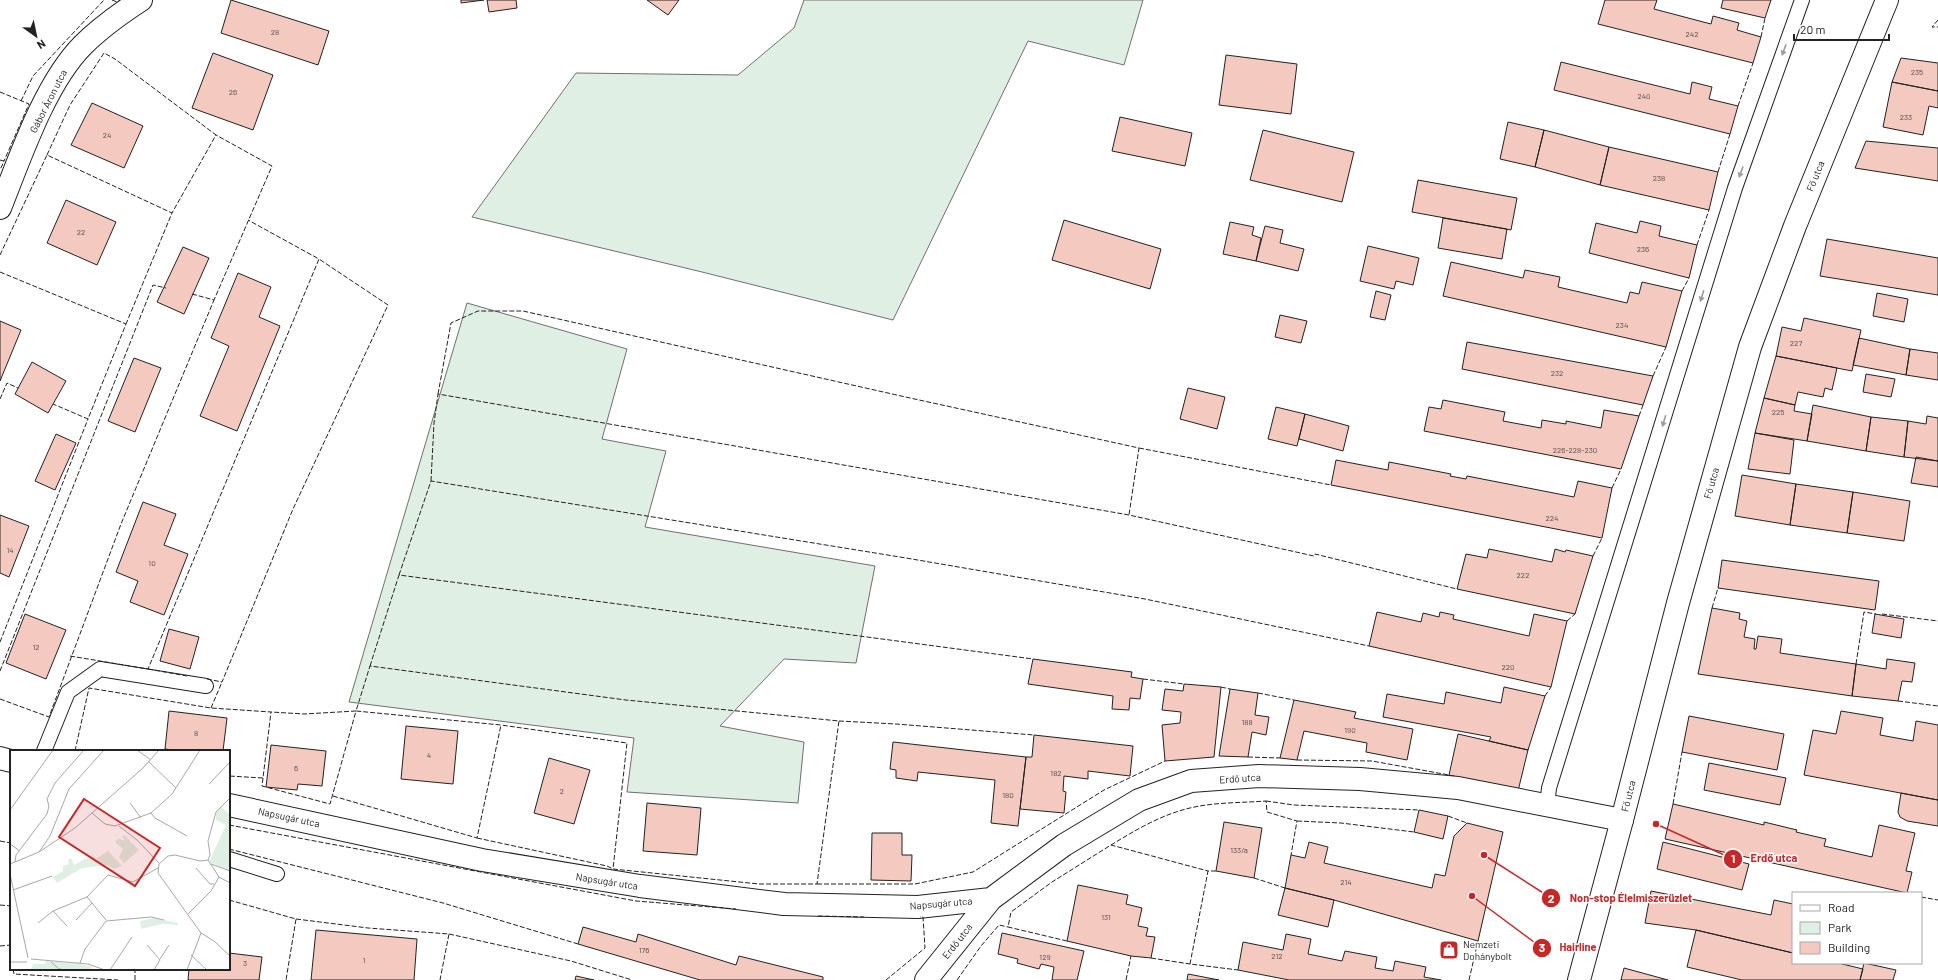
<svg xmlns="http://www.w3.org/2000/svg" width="1938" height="980" font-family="Barlow,sans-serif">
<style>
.green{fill:#e0efe3;stroke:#6f6f6f}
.building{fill:#f3c9c0;stroke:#222}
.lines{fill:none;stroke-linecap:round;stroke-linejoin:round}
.lane-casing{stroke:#222;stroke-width:16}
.street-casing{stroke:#222;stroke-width:24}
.secondary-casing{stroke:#222;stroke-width:24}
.lane{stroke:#fff;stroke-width:14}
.street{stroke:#fff;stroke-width:22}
.secondary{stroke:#fff;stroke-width:22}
.fence{stroke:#222;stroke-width:1;stroke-dasharray:5 2;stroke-linecap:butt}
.oneway{fill:#9c9c9c}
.labels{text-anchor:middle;stroke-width:3;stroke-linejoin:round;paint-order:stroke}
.number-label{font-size:8px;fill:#564c4a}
.street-label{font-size:10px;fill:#222;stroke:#fff}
.poi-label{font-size:10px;fill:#222;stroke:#fff;text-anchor:start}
.inset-road{fill:none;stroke:#a7a7a7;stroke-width:1}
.view{fill:#c62828;fill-opacity:0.15;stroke:#c62828;stroke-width:2}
.inset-edge{fill:none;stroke:#222;stroke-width:2}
.leader{fill:none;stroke:#c62828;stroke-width:1.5}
.callout-dot{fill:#c62828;stroke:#fff;stroke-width:1.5}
.mark-label{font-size:12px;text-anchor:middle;font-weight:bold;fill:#fff}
.callout-label{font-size:11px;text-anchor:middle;font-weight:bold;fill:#c62828;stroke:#fff;stroke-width:3;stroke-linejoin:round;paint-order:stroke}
</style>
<rect width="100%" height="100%" fill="#fff"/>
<path class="green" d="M 804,0 L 1143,0 L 1124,65 L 1028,41 L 893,320 L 698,271 L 472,217 L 576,73 L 738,75 L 794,28 Z
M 467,303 L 627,349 L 602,439 L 666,451 L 645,527 L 875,566 L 856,663 L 784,659 L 720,726 L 804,742 L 798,803 L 627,792 L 634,738 L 349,702 Z"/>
<path class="building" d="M 231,0 L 329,31 L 318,65 L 221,33 Z
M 461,0 L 484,0 L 461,3 Z
M 487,0 L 516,0 L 517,8 L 489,12 Z
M 647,0 L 679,0 L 668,15 Z
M 1605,0 L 1657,0 L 1654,9 L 1711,24 L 1713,16 L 1739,23 L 1737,30 L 1761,37 L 1753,63 L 1598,24 Z
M 1723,0 L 1771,0 L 1765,18 L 1721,8 Z
M 213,53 L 273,75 L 253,130 L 192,108 Z
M 1226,55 L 1297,64 L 1291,114 L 1219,105 Z
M 1901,58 L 1938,63 L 1938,91 L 1892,82 Z
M 1561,62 L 1690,94 L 1692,82 L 1712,87 L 1709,99 L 1738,106 L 1730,134 L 1554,90 Z
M 1892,82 L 1938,91 L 1938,108 L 1929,106 L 1923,135 L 1883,127 Z
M 92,103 L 143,126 L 124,168 L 71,145 Z
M 1120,117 L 1192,133 L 1185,166 L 1112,151 Z
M 1508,122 L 1544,130 L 1535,167 L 1500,159 Z
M 1263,130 L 1354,152 L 1342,202 L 1250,180 Z
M 1544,130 L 1609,147 L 1600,185 L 1535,167 Z
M 1866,141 L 1938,148 L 1938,181 L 1855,168 Z
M 1609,147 L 1718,172 L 1709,210 L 1600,185 Z
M 1418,180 L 1517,198 L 1511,230 L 1412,212 Z
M 66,200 L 116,222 L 97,265 L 47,243 Z
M 1443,218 L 1507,229 L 1502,259 L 1438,248 Z
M 1064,220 L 1161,249 L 1150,289 L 1052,260 Z
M 1640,221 L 1661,226 L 1659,236 L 1697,245 L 1689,278 L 1589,253 L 1596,223 L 1637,233 Z
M 1230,222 L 1254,227 L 1252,235 L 1261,238 L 1256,261 L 1223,254 Z
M 1265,226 L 1283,230 L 1280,243 L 1304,249 L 1298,271 L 1256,261 Z
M 1827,239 L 1938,258 L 1938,295 L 1820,276 Z
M 1368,246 L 1419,258 L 1413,285 L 1396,281 L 1394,289 L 1360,281 Z
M 183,247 L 209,258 L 184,314 L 157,302 Z
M 1451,262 L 1523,278 L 1525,270 L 1560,277 L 1558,287 L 1627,303 L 1630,292 L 1639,294 L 1642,282 L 1682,291 L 1666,347 L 1443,296 Z
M 238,273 L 271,287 L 259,317 L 280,326 L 237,431 L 200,416 L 229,346 L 211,338 Z
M 1376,291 L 1391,295 L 1385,320 L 1370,317 Z
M 1877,293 L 1908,299 L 1904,322 L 1873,316 Z
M 1280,315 L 1307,321 L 1301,343 L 1275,337 Z
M 1804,318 L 1861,330 L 1852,371 L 1776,356 L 1782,327 L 1801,331 Z
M 0,321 L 21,330 L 0,381 Z
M 1859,338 L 1910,349 L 1906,375 L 1853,365 Z
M 1467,342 L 1653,376 L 1643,405 L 1462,369 Z
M 1910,349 L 1938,353 L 1938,380 L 1906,375 Z
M 1776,356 L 1837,368 L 1832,390 L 1825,388 L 1823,397 L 1798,392 L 1795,405 L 1764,398 Z
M 134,358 L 161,368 L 135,432 L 108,421 Z
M 32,362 L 66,381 L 48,413 L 15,394 Z
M 1866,374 L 1895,379 L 1891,397 L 1863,392 Z
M 1188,388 L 1225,397 L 1217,429 L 1180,419 Z
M 1764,398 L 1795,405 L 1794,411 L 1812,414 L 1807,441 L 1755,433 Z
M 1443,400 L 1505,412 L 1503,421 L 1541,428 L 1542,420 L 1566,424 L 1566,421 L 1601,428 L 1604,410 L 1639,416 L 1621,469 L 1424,431 L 1429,407 L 1441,409 Z
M 1813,405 L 1871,417 L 1866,451 L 1807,441 Z
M 1276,407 L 1305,414 L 1297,446 L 1268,439 Z
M 1305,414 L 1349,426 L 1343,451 L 1299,439 Z
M 1927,416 L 1938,418 L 1938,461 L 1904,457 L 1908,421 L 1926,424 Z
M 1871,417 L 1908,421 L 1904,457 L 1866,451 Z
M 1755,433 L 1794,440 L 1790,474 L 1748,469 Z
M 56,434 L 76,443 L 55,490 L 35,481 Z
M 1916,457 L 1938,461 L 1938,487 L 1911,483 Z
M 1336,460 L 1388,470 L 1389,462 L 1451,474 L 1450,476 L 1466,479 L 1467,476 L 1574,497 L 1578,481 L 1612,488 L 1602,538 L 1331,485 Z
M 1742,475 L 1796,484 L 1790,525 L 1735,516 Z
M 1796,484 L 1853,492 L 1847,533 L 1790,525 Z
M 1853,492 L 1910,501 L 1904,541 L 1847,533 Z
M 143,502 L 176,514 L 164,545 L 188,554 L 164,615 L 130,602 L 138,581 L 116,572 Z
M 0,515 L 29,526 L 9,577 L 0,573 Z
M 1489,549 L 1552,562 L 1555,549 L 1565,552 L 1566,550 L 1593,556 L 1575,614 L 1457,589 L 1466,554 L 1487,558 Z
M 1722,560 L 1879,581 L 1875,610 L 1718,588 Z
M 1712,608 L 1740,613 L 1739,619 L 1747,621 L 1744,637 L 1755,639 L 1754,649 L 1756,649 L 1758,636 L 1782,639 L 1780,653 L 1856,664 L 1852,696 L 1698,674 Z
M 1377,612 L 1421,622 L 1423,613 L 1439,617 L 1440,612 L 1454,615 L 1453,619 L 1529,636 L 1534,614 L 1567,621 L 1551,687 L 1369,646 Z
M 25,614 L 66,630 L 46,679 L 6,663 Z
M 1875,614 L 1904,619 L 1901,638 L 1872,633 Z
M 169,629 L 199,637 L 190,669 L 160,661 Z
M 1033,659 L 1132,672 L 1131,677 L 1143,679 L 1140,699 L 1130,698 L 1129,710 L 1112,709 L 1113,696 L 1028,684 Z
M 1887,659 L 1915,663 L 1912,682 L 1902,681 L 1898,701 L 1852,696 L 1856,664 L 1886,669 Z
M 1184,684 L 1221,687 L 1214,757 L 1165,761 L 1162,725 L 1180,723 L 1181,712 L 1162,710 L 1165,689 L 1183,691 Z
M 1504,687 L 1545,696 L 1528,750 L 1489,741 L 1491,737 L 1383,717 L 1387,694 L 1444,704 L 1446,692 L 1501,703 Z
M 1230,689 L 1258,693 L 1255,715 L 1269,717 L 1266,735 L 1252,732 L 1248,757 L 1219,756 Z
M 1294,700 L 1356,712 L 1354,718 L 1413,729 L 1407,760 L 1366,752 L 1367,743 L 1304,731 L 1297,760 L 1280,758 Z
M 169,711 L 227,718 L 223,751 L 181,751 L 165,749 Z
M 1841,711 L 1883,718 L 1880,735 L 1913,741 L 1916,721 L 1938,725 L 1938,800 L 1804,775 L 1813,730 L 1836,734 Z
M 1689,716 L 1784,734 L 1777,770 L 1682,752 Z
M 406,726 L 458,731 L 453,784 L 401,779 Z
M 1458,734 L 1528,750 L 1518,791 L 1449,775 Z
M 1034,735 L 1133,746 L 1130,776 L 1088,771 L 1088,779 L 1064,776 L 1063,791 L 1066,792 L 1064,813 L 1020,809 L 1026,757 L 1032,757 Z
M 893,742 L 1026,757 L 1018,826 L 991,823 L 995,780 L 918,772 L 917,781 L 896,778 L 896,770 L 890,769 Z
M 271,745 L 326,751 L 322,786 L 298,784 L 297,790 L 266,787 Z
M 549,758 L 590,770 L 574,824 L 534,813 Z
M 1709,763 L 1786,778 L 1780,805 L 1704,790 Z
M 1901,793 L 1938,800 L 1938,826 L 1907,821 L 1900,817 L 1898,812 Z
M 647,803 L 701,808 L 697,855 L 643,851 Z
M 1673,804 L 1764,825 L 1764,822 L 1797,830 L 1796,832 L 1826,839 L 1824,846 L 1872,857 L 1879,825 L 1915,833 L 1906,871 L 1912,872 L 1907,893 L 1665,839 Z
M 1419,810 L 1448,816 L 1443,839 L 1414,832 Z
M 1224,822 L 1262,828 L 1254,878 L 1216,871 Z
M 1467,823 L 1503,832 L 1478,941 L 1334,900 L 1285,888 L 1291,855 L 1305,858 L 1309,842 L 1328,847 L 1324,863 L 1432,888 L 1435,874 L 1445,876 L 1454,836 Z
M 872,833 L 902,833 L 902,855 L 912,855 L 911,881 L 871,880 Z
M 1663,842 L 1749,864 L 1742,890 L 1657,869 Z
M 1078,885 L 1128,895 L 1126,904 L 1142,908 L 1138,926 L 1148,928 L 1146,936 L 1155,937 L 1151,958 L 1131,956 L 1067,941 Z
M 1285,888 L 1334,900 L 1328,927 L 1278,915 Z
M 1651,891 L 1771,915 L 1774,900 L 1793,904 L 1793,953 L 1696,930 L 1645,923 Z
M 583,927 L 636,942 L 638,934 L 736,965 L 739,956 L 823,977 L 823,980 L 700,980 L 578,944 Z
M 316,930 L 417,939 L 414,980 L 311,980 Z
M 1696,930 L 1793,953 L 1793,963 L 1838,963 L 1863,969 L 1860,980 L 1742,980 L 1687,967 Z
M 1002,933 L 1084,951 L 1077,980 L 1052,980 L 1054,967 L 1041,964 L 1039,969 L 1017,963 L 1018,959 L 998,954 Z
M 1286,934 L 1311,939 L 1308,954 L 1342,961 L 1345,951 L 1377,957 L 1375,968 L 1393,971 L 1395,961 L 1426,967 L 1424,977 L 1441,980 L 1289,980 L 1238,970 L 1243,942 L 1283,950 Z
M 229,953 L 262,957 L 259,980 L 188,980 L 189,969 L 229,969 Z
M 1864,963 L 1896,970 L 1893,980 L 1860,980 Z
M 1624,968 L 1668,980 L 1621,980 Z
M 1188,974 L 1219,980 L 1187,980 Z
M 576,976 L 594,980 L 575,980 Z"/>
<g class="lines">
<g class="lane-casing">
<path id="lane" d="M 44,751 L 68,692 L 100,669 L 206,686
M 1547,806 L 1549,788 L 1735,188 L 1802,0
M 229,859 L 277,874"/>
</g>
<g class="street-casing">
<path id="street" d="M 0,208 C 20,158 45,83 83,45 C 100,28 121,13 141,0
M 0,758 L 11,761
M 229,805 L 482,860 L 640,886 L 784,904 L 918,907 L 991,899
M 926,980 L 991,899 L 1064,845 L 1139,800 L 1191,781 L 1259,776 L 1360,779 L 1458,788 L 1622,820"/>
</g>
<g class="secondary-casing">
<path id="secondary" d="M 1579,980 L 1622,820 L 1678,603 L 1750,347 L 1795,226 L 1887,0"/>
</g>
<use href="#lane" class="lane"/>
<use href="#street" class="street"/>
<use href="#secondary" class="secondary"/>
<path class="fence" d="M 112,0 L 117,2 L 120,0
M 1938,20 L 1932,27 L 1938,27
M 1761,37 L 1765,18
M 0,92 L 29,104 L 4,161
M 21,101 L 33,76 L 104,0
M 1738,106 L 1753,63
M 47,155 L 70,105 L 104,53 L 115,59 L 216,135 L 172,213
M 0,160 L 4,161 L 0,170
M 1718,172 L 1730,134
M 1697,245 L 1709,210
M 0,255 L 47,155 L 172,213 L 126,324
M 0,272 L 126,324 L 88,419 L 53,404
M 1682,291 L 1689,278
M 192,294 L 214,300 L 272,166 L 216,135
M 1653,376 L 1666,347
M 438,394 L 451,323 L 478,311 L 523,311 L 910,398 L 1139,448 L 1129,515
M 0,399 L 7,383 L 18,388
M 1639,416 L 1643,405
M 1139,448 L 1331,485
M 431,481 L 434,423 L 438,394 L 1129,515 L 1314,556 L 1315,554 L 1457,589
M 1612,488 L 1621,469
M 1593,556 L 1602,538
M 399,575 L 431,481 L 906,558 L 1145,599 L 1369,646
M 1712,608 L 1718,588
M 1882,614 L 1938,621
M 1567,621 L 1575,614
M 0,642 L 88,419
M 70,656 L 148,669 L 319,259 L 248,220
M 1856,664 L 1864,612 L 1876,614
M 370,666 L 399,575 L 1033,659
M 148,669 L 187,676
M 0,671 L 153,285 L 166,288
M 207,679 L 222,682 L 293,509 L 388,305 L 319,259
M 1143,679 L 1184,684
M 1221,687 L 1230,689
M 1258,693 L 1294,700
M 1545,696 L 1551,687
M 0,699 L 49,717 L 121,524 L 214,300
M 1898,701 L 1938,706
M 211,708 L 222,682
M 839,721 L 896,724 L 1034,735
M 75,751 L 89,688 L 211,708 L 271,712 L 263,778 L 229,776
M 1248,757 L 1280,758
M 1297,760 L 1372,761 L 1449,775
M 263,778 L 262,786 L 330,804 L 356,711 L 304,714 L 271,712
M 333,796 L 477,838 L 501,725 L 356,711 L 370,666 L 626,700 L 839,721 L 817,884 L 759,884 L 613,869 L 627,743 L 501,725
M 1266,801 L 1294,805 L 1419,810
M 1673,804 L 1682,752
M 1448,816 L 1467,823
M 1297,821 L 1341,823 L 1414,832
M 229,825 L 636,901 L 736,909
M 477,838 L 607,866 L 613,869
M 0,841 L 11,843
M 1111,845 C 1134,831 1159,816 1186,809 C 1212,802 1240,803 1266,801 L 1267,812 L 1297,821 L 1291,855
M 229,849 L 443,903 L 578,944
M 1216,871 L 1208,871 L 1190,964 L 1238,970
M 1254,878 L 1285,888
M 817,884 L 915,884 L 973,872 L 1104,790 L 1165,761
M 1921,897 L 1938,900
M 229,900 L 296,919 L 286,980
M 0,905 L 11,906
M 818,916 L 864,917
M 296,919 L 368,928 L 449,934 L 440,980
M 449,934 L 571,961 L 632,980
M 1067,941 L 1008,927 L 1011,912 L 1052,882 L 1111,845 L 1208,871
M 0,946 L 11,945
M 1151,958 L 1190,964
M 13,969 L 14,974 L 118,980
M 135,980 L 135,969
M 886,980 L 925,948 L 923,917 L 920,917
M 957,980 L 981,946 L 999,925 L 1008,927
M 1126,980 L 1131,956
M 1469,980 L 1478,941"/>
</g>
<defs><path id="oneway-solid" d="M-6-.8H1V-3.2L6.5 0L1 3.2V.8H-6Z"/></defs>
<g class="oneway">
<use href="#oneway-solid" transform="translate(1784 50) rotate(110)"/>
<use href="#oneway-solid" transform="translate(1741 172) rotate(110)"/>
<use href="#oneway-solid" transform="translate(1702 296) rotate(107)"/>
<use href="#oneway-solid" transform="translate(1664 421) rotate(107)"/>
</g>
<defs>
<g id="shop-square" transform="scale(1)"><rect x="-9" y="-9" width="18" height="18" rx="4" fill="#c62828" stroke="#fff"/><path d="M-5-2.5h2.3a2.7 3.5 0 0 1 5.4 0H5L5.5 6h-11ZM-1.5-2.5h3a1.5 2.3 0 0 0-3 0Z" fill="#fff"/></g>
</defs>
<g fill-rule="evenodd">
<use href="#shop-square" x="1449" y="950"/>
</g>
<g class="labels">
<g class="number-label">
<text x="275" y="35">28</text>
<text x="1692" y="37">242</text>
<text x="1917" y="75">235</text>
<text x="233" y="95">26</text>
<text x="1644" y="99">240</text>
<text x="1906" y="120">233</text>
<text x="107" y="138">24</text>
<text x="1659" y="181">238</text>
<text x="81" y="235">22</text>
<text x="1643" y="252">236</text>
<text x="1622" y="328">234</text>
<text x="1796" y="346">227</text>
<text x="1557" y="376">232</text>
<text x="1778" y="415">225</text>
<text x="1575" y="453">226-228-230</text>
<text x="1552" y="521">224</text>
<text x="10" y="553">14</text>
<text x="152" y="566">10</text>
<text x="1523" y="578">222</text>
<text x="36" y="650">12</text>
<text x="1508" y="670">220</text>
<text x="1247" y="725">188</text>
<text x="1350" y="733">190</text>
<text x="196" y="736">8</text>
<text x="429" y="758">4</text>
<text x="296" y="771">6</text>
<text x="1056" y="776">182</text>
<text x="562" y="794">2</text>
<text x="1008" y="798">180</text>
<text x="1239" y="853">133/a</text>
<text x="1346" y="885">214</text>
<text x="1106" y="920">131</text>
<text x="644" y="953">176</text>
<text x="1277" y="959">212</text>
<text x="1045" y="960">129</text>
<text x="364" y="963">1</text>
<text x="245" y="966">3</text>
</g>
<g class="street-label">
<text transform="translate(48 101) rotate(-63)" y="4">Gábor Áron utca</text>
<text transform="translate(1815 176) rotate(-68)" y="4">Fő utca</text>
<text transform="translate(1711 483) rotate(-74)" y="4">Fő utca</text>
<text transform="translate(1240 778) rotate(-4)" y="4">Erdő utca</text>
<text transform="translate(1628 796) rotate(-76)" y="4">Fő utca</text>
<text transform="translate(289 817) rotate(12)" y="4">Napsugár utca</text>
<text transform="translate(607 881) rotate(9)" y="4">Napsugár utca</text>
<text transform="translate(941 903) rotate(-5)" y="4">Napsugár utca</text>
<text transform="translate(957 941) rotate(-52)" y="4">Erdő utca</text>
</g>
<g class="poi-label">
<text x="1463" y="948">Nemzeti<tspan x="1463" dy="12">Dohánybolt</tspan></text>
</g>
</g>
<g transform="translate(10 750)">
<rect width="220" height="220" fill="#fff"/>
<path d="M 211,57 L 220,64 L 220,121 L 199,112 L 216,75 L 206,70 L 206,63 ZM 114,85 L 129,100 L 114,113 L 109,107 L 113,99 L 105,92 L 108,89 L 115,90 L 112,87 ZM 98,101 L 112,116 L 104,119 L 98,115 L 72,118 L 47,133 L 43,127 L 53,121 L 53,116 L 59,114 L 58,110 L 61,108 L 64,115 L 83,105 L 86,109 ZM 144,168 L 168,173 L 168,175 L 152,174 L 131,179 L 130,171 ZM 36,211 L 70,214 L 83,217 L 80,220 L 21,220 L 23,214 L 35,214 Z" fill="#e0efe3"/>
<path class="inset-road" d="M 127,0 L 141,10M 139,12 L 166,38M 199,34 L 220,12M 120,53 L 131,68M 0,60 L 43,0M 82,63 L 95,74 L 105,76 L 141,63 L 162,44 L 190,0M 141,63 L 145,68 L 177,86M 109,76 L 127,90 L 149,113M 0,94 L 10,101M 29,102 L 40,86 L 59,39 L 94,0M 198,110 L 200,105 L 198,91 L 206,62 L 220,48M 5,112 L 6,105 L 37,64 L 39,56 L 37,49 L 45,33 L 74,0M 0,114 L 29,102 L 65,78 L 133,18 L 149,0M 149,114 L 148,123 L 191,183 L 204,191 L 220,206M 149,114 L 158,106 L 165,105 L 190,111 L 198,110 L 209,127 L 220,133M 201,114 L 220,121M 186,118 L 200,134 L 204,134M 0,124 L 18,208M 3,140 L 42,126M 77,147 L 96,170M 43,161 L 57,176M 178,164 L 201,141 L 209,127M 66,170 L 82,153M 28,173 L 43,161 L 77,147 L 98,125 L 123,132 L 148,118M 137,195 L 150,210 L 144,220M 181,205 L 197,220M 21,209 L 78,214 L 95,220M 150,209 L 159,195M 0,212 L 17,212M 41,212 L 49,219 L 56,220M 70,213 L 75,199 L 96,171 L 141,167 L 154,170M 100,220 L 122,187M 177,220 L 191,183"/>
<path class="view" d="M 74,49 L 150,98 L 125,136 L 49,87 Z"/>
<rect width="220" height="220" class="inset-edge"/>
</g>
<path class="leader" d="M1656 824L1733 859M1484 855L1551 898M1472 896L1542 948"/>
<g class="callout-dot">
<circle cx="1656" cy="824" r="4"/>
<circle cx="1484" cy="855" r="4"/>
<circle cx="1472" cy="896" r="4"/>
<circle cx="1733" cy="859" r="10"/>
<circle cx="1551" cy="898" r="10"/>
<circle cx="1542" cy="948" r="10"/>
</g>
<g class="mark-label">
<text x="1733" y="863">1</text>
<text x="1551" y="903">2</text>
<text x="1542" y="952">3</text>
</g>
<g class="callout-label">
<text x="1774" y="862">Erdő utca</text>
<text x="1631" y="902">Non-stop Élelmiszerüzlet</text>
<text x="1578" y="951">Hairline</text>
</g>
<rect x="1792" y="892" width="130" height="72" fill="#ffffff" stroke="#a7a7a7"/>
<rect x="1800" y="905" width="20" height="6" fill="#ffffff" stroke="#a7a7a7"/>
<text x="1828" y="912" font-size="12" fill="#222222">Road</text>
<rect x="1800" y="922" width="20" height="12" fill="#e0efe3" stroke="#a7a7a7"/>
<text x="1828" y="932" font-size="12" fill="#222222">Park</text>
<rect x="1800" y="942" width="20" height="12" fill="#f3c9c0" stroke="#a7a7a7"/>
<text x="1828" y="952" font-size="12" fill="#222222">Building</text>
<g transform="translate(36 36) rotate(147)" stroke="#ffffff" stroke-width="3" paint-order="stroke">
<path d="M0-3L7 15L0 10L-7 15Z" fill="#222222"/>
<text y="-6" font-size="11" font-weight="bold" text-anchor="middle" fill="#222222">N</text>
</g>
<path d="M1794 34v6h95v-6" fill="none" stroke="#222222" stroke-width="2"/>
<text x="1800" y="34" font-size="12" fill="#222222" stroke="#ffffff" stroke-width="3" paint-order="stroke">20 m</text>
</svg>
